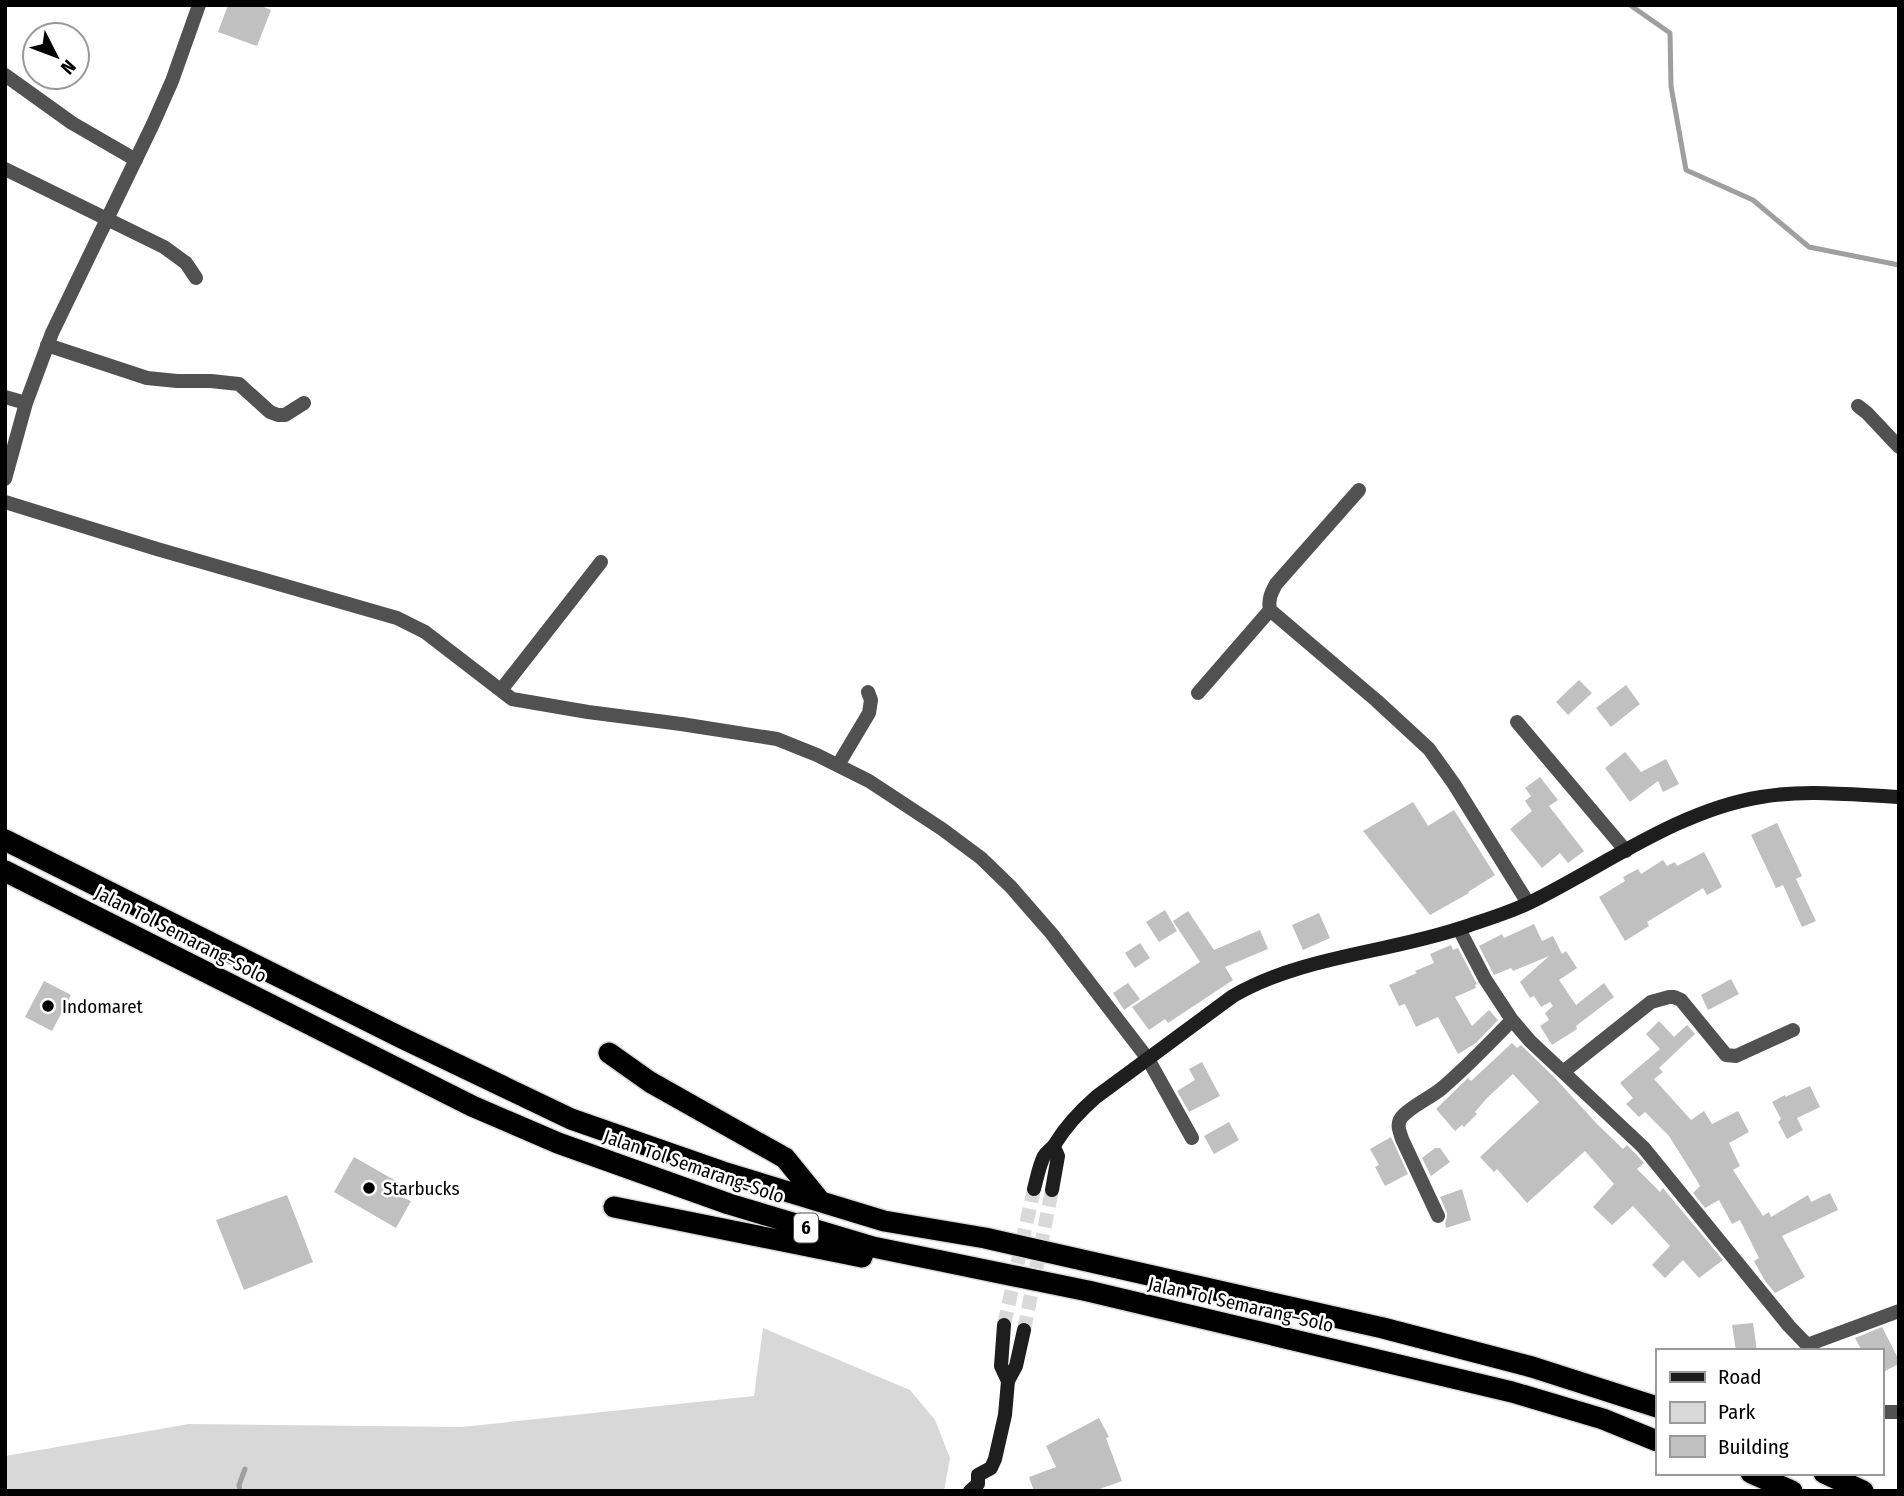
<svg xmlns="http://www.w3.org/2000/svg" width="1904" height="1496" font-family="'Fira Sans Condensed',sans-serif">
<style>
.green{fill:#d8d8d8}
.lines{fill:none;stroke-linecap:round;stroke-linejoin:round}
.stream{stroke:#9f9f9f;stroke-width:5}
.building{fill:#c0c0c0}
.secondary-tunnel{stroke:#d9d9d9;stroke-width:14;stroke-dasharray:14 7;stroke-linecap:butt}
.highway-casing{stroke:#dbdbdb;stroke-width:24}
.street{stroke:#515151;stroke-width:14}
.secondary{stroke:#1e1e1e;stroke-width:14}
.highway{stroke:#000;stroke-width:21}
.poi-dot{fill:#000;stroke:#fff;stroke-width:2.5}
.labels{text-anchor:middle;stroke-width:5;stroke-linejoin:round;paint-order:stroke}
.shield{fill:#fff;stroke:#4c4c4c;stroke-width:2}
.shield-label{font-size:18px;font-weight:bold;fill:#000}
.street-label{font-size:19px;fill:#000;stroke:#fff}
.poi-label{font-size:19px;fill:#000;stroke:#fff;text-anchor:start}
</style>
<rect width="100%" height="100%" fill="#fff"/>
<path class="green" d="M 763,1328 L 910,1390 L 935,1420 L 950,1458 L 944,1491 L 5,1491 L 5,1456 L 189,1424 L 462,1427 L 754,1396 Z"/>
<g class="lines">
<path class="stream" d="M 1630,5 L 1670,33 L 1671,86 L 1686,170 L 1753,200 L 1809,247 L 1899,265
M 240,1491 L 239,1485 L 245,1469"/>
</g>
<path class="building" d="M 228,5 L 259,5 L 271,10 L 257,46 L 218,32 Z
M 1579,680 L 1592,693 L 1568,715 L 1556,702 Z
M 1626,685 L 1640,704 L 1611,727 L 1596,708 Z
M 1625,752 L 1641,772 L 1666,759 L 1679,784 L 1663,792 L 1658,781 L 1630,802 L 1605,768 Z
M 1540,777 L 1558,800 L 1549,806 L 1584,851 L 1568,863 L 1560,853 L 1542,868 L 1510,829 L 1532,811 L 1525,801 L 1531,796 L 1525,788 Z
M 1413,802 L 1428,826 L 1454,810 L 1495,875 L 1468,892 L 1469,893 L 1430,915 L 1363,831 Z
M 1777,823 L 1802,876 L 1796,879 L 1816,921 L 1802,927 L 1783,885 L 1776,888 L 1751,835 Z
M 1704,852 L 1722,887 L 1707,895 L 1703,888 L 1647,922 L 1649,926 L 1625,941 L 1599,897 L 1625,881 L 1623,877 L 1638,869 L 1641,874 L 1663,860 L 1667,866 L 1675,862 L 1677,866 Z
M 1165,910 L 1177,931 L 1159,942 L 1146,922 Z
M 1188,911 L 1214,950 L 1260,930 L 1268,949 L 1225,967 L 1233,980 L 1168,1023 L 1165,1019 L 1149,1030 L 1132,1007 L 1200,962 L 1173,921 Z
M 1319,913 L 1330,938 L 1303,950 L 1292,925 Z
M 1534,924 L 1542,941 L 1553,936 L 1562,954 L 1566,951 L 1577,968 L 1559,980 L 1576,1005 L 1604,983 L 1614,997 L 1576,1026 L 1577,1029 L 1552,1045 L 1540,1026 L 1549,1020 L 1545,1013 L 1553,1006 L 1550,1002 L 1541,1007 L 1534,996 L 1530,998 L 1520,982 L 1549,956 L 1513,971 L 1511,968 L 1494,975 L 1479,946 L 1502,934 L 1504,938 Z
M 1140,943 L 1150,958 L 1135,968 L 1125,953 Z
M 1451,945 L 1453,950 L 1458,948 L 1477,984 L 1475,985 L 1476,988 L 1455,997 L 1472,1026 L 1489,1010 L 1498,1020 L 1476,1043 L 1458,1054 L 1438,1017 L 1416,1027 L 1405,1004 L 1399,1006 L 1389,985 L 1417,973 L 1415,971 L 1434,963 L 1430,954 Z
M 1731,979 L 1739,994 L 1708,1010 L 1701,995 Z
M 44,981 L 71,995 L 52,1031 L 25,1017 Z
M 1128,983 L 1140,999 L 1124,1010 L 1113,993 Z
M 1659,1021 L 1674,1037 L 1687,1025 L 1695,1034 L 1659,1068 L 1663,1072 L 1654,1079 L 1691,1120 L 1704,1111 L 1712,1124 L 1738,1111 L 1749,1132 L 1729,1143 L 1740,1166 L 1733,1170 L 1763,1216 L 1769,1212 L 1771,1217 L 1808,1195 L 1811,1202 L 1830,1193 L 1838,1210 L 1782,1236 L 1805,1277 L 1775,1293 L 1765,1281 L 1754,1261 L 1759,1258 L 1740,1220 L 1732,1224 L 1719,1200 L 1705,1208 L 1693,1193 L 1700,1186 L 1696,1179 L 1669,1136 L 1645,1112 L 1639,1117 L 1626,1104 L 1633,1098 L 1620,1083 L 1660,1049 L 1646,1034 Z
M 1512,1043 L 1517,1048 L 1521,1045 L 1555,1078 L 1597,1124 L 1623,1149 L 1627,1145 L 1636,1154 L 1644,1163 L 1637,1169 L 1660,1192 L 1663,1188 L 1723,1260 L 1699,1278 L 1683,1260 L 1665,1278 L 1652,1265 L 1670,1246 L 1633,1206 L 1612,1225 L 1593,1207 L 1614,1184 L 1585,1151 L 1527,1203 L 1497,1169 L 1494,1172 L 1480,1157 L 1539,1102 L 1513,1074 L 1487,1098 L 1475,1112 L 1477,1114 L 1464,1127 L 1462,1125 L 1455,1131 L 1436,1109 L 1468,1078 L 1471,1081 Z
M 1202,1062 L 1220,1096 L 1189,1112 L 1177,1091 L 1195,1080 L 1189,1069 Z
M 1810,1086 L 1820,1107 L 1797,1118 L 1803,1130 L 1787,1139 L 1778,1122 L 1781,1119 L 1772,1102 L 1785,1095 L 1785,1097 Z
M 1229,1122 L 1239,1140 L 1214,1154 L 1204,1136 Z
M 1391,1137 L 1408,1174 L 1385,1186 L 1375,1167 L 1379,1165 L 1370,1149 Z
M 1435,1148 L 1440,1148 L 1450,1162 L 1431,1176 L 1422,1158 Z
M 354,1157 L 403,1185 L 397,1195 L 411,1201 L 396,1228 L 334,1192 Z
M 1462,1189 L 1471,1220 L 1446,1228 L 1445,1223 L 1447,1217 L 1447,1213 L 1440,1197 Z
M 287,1195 L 313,1262 L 244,1290 L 216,1220 Z
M 1753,1323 L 1757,1351 L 1736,1351 L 1732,1325 Z
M 1882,1327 L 1899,1360 L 1899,1364 L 1881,1373 L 1881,1351 L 1862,1351 L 1855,1338 Z
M 1099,1418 L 1109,1437 L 1106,1438 L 1122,1481 L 1094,1491 L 1034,1491 L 1029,1477 L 1056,1467 L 1046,1446 Z"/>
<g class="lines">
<path class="secondary-tunnel" d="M 1004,1325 L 1034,1189
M 1024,1330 L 1052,1190"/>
<g class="highway-casing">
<path id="highway" d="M 5,840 L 402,1038 L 571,1119 L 723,1172 L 884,1221 L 985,1238 L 1383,1328 L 1532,1367 L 1657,1407
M 5,871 L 472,1106 L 558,1143 L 729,1204 L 873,1247 L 1088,1291 L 1512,1392 L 1603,1419 L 1657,1441
M 609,1053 L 650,1082 L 785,1158 L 820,1201
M 614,1207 L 862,1257
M 1751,1473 L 1792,1491
M 1824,1473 L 1863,1491"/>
</g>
<path class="street" d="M 5,75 L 72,123 L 136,160
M 5,169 L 164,247 L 186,263 L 196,278
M 47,345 L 147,378 L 177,381 L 211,381 L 239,384 L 270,412 L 278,415 L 285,415 L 304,403
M 5,397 L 26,403
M 1858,406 L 1867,413 L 1899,447
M 5,479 L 26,403 L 52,333 L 153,124 L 172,81 L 199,5
M 1359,490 L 1276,584 C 1271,593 1268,600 1270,610 L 1377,701 L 1429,749 L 1454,784 L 1528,903
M 5,502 L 157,549 L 397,618 L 425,632 L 512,699 L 588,712 L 681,724 L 777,739 L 817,755 L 869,781 L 942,829 L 981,858 L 1011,887 L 1052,934 L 1148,1059 L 1192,1138
M 501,690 L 601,562
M 1198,693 L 1270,610
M 1517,722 L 1626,851
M 838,765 L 869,713 L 871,700 L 868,692
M 1459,929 L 1485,979 L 1512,1020 L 1530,1041 L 1643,1147 L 1789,1326 L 1813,1351
M 1563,1072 L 1651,1002 L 1669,997 L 1674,997 L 1681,1000 L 1726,1055 L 1736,1056 L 1793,1030
M 1438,1216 L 1402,1139 C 1400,1132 1396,1125 1401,1118 C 1408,1108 1430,1098 1441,1089 C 1466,1068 1489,1044 1512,1020
M 1807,1345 L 1899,1311
M 1881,1412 L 1899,1412"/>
<path class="secondary" d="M 1034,1189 C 1037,1178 1039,1166 1044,1156 C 1047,1151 1052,1149 1055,1144 C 1066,1126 1080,1111 1096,1097 L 1233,996 C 1302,956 1386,953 1461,928 C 1484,920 1509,913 1531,902 C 1604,866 1679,810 1761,797 C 1806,789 1854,795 1899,797
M 1052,1190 L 1058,1156 L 1054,1147
M 1004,1325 L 1001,1366 L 1008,1381
M 970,1491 L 978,1484 L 978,1475 L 991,1468 L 995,1459 L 1005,1415 L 1008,1381 L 1016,1366 L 1024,1330"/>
<use href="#highway" class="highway"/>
</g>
<g class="poi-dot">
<circle cx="48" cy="1006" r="7"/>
<circle cx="369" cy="1188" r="7"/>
</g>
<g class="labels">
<rect class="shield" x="794" y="1213.5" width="24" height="29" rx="5"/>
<g class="shield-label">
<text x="806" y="1234">6</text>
</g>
<g class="street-label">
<text transform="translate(181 934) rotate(27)" y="7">Jalan Tol Semarang–Solo</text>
<text transform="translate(694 1166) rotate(19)" y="7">Jalan Tol Semarang–Solo</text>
<text transform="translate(1241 1304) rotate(13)" y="7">Jalan Tol Semarang–Solo</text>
</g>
<g class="poi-label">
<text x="62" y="1013">Indomaret</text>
<text x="383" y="1195">Starbucks</text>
</g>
</g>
<rect width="1904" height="1496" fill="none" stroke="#000000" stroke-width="14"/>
<rect x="1656" y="1349" width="228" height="126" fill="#ffffff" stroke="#999999" stroke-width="2"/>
<rect x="1670" y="1372" width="35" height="10" fill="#1e1e1e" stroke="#999999" stroke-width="2"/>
<text x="1718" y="1384" font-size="21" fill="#000000">Road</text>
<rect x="1670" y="1402" width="35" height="21" fill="#d8d8d8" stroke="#999999" stroke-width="2"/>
<text x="1718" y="1419" font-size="21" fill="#000000">Park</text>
<rect x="1670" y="1436" width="35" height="21" fill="#c0c0c0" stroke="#999999" stroke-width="2"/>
<text x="1718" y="1454" font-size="21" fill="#000000">Building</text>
<g transform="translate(56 56) rotate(132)"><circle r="33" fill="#ffffff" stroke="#999999" stroke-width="2"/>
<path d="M0-5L12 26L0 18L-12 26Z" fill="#000000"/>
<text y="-10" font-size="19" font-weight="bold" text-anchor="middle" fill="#000000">N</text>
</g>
</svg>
